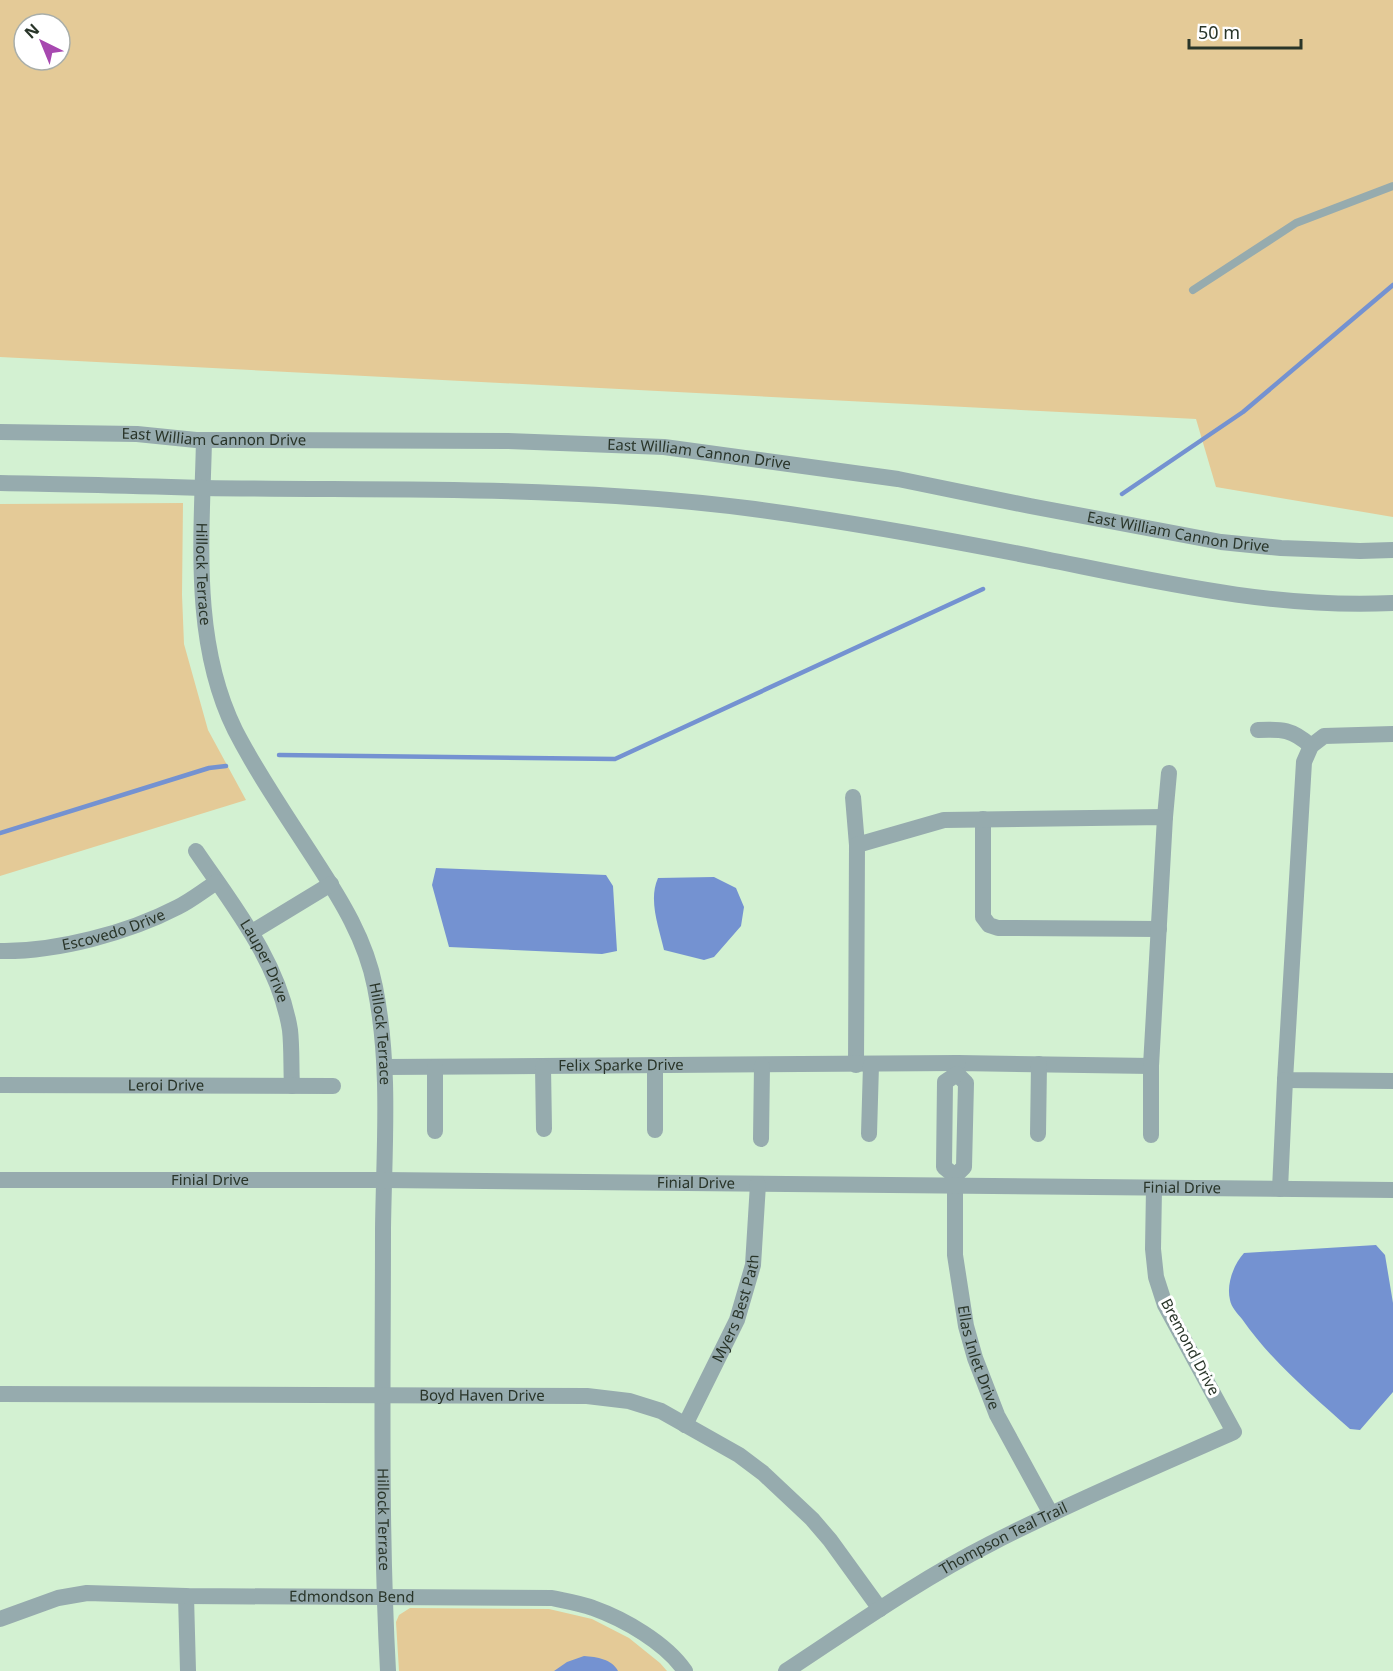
<svg xmlns="http://www.w3.org/2000/svg" width="1393" height="1671" font-family="'Noto Sans',sans-serif">
<style>
.green{fill:#e4ca97;fill-rule:evenodd}
.water{fill:#7492d1}
.lines{fill:none;stroke-linecap:round;stroke-linejoin:round}
.stream{stroke:#7492d1;stroke-width:4.5}
.service{stroke:#96abae;stroke-width:8}
.minor{stroke:#96abae;stroke-width:16}
.tertiary{stroke:#96abae;stroke-width:16}
.labels{text-anchor:middle;stroke-width:6;stroke-linejoin:round;paint-order:stroke}
.street-label{font-size:15px;fill:#293529;stroke:#fff}
</style>
<rect width="100%" height="100%" fill="#d3f1d2"/>
<path class="green" d="M 0,0 L 1393,0 L 1393,517 L 1216,487 L 1196,419 L 0,357 ZM 24,24 L 60,24 L 60,60 L 24,60 Z
M 183,503 L 182,595 L 184,644 L 208,730 L 246,800 L 0,876 L 0,504 Z
M 410,1608 L 549,1609 L 592,1619 L 629,1638 L 660,1663 L 667,1671 L 399,1671 L 396,1622 L 399,1615 Z"/>
<path class="water" d="M 436,868 L 606,875 L 613,886 L 617,951 L 602,954 L 449,947 L 432,885 Z
M 714,877 L 736,888 L 744,907 L 741,926 L 714,957 L 704,960 L 664,950 C 659,928 648,900 658,878 Z
M 1376,1245 L 1385,1255 L 1393,1303 L 1393,1392 L 1360,1430 L 1350,1429 C 1312,1395 1272,1362 1242,1319 C 1238,1314 1231,1307 1230,1300 C 1226,1284 1234,1264 1244,1253 Z
M 584,1656 C 597,1657 612,1659 618,1671 L 554,1671 L 567,1662 Z"/>
<g class="lines">
<path class="stream" d="M 1122,494 L 1243,412 L 1393,285
M 279,755 L 615,759 L 983,589
M 0,833 L 209,768 L 226,766"/>
<path class="service" d="M 1193,290 L 1296,223 L 1393,186"/>
<g class="minor">
<path id="s1" d="M 204,440 C 202,535 191,641 235,730 C 258,775 288,818 315,860 C 341,900 366,940 375,987 C 391,1067 384,1148 383,1229 C 383,1376 380,1524 388,1671"/>
<path d="M 1258,730 C 1282,729 1292,729 1311,746"/>
<path d="M 1393,734 L 1324,736 L 1311,746 L 1304,762 L 1285,1080 L 1393,1081"/>
<path d="M 853,797 L 857,845"/>
<path d="M 1165,817 L 1169,773"/>
<path d="M 983,819 L 983,917 L 989,925 L 998,928 L 1159,929"/>
<path id="s2" d="M 196,851 C 234,907 279,962 290,1030 C 292,1048 291,1068 292,1086"/>
<path d="M 252,932 L 331,884"/>
<path id="s3" d="M 0,951 C 56,952 128,933 178,907 C 192,900 204,890 217,882"/>
<path d="M 856,1065 L 857,845 L 944,820 L 1165,817 L 1151,1066 L 958,1063 L 957,1074 L 966,1083 L 964,1167 L 955,1176"/>
<path id="s4" d="M 385,1067 L 958,1063"/>
<path d="M 543,1067 L 544,1129"/>
<path d="M 655,1067 L 655,1130"/>
<path id="s5" d="M 957,1074 L 945,1082 L 944,1167 L 955,1176 L 955,1255 L 966,1326 L 975,1358 L 997,1415 L 1051,1514"/>
<path id="s6" d="M 0,1085 L 333,1086"/>
<path d="M 435,1131 L 435,1067"/>
<path d="M 869,1134 L 871,1065"/>
<path d="M 1038,1134 L 1039,1064"/>
<path d="M 1151,1135 L 1151,1066"/>
<path d="M 761,1139 L 762,1066"/>
<path id="s7" d="M 0,1180 L 383,1180 L 1393,1190"/>
<path d="M 1280,1189 L 1285,1080"/>
<path id="s8" d="M 0,1394 L 587,1396 L 629,1401 L 661,1411 L 739,1455 L 763,1473 L 812,1519 L 830,1540 L 880,1609"/>
<path id="s9" d="M 685,1425 L 737,1320 L 753,1265 L 758,1184"/>
<path d="M 186,1596 L 188,1671"/>
<path id="s10" d="M 0,1619 L 58,1598 L 87,1593 L 186,1596 L 552,1598 C 566,1601 580,1603 593,1608 C 624,1619 666,1643 685,1671"/>
<path id="s11" d="M 786,1671 C 853,1627 919,1580 990,1544 C 1070,1503 1153,1468 1234,1432 L 1165,1305 L 1156,1277 L 1153,1249 L 1154,1188"/>
</g>
<g class="tertiary">
<path id="s12" d="M 0,432 L 137,434 L 196,440 L 232,440 L 508,441 L 664,447 L 898,479 L 1030,506 L 1221,542 L 1281,548 L 1360,551 L 1393,550"/>
<path d="M 0,483 C 68,484 136,486 204,488 C 386,491 564,485 746,508 C 846,521 945,539 1045,559 C 1160,582 1275,609 1393,603"/>
</g>
</g>
<g class="labels">
<g class="street-label">
<text dy="5" stroke="none"><textPath href="#s12" startOffset="214">East William Cannon Drive</textPath></text>
<text dy="5" stroke="none"><textPath href="#s12" startOffset="700">East William Cannon Drive</textPath></text>
<text dy="5" stroke="none"><textPath href="#s12" startOffset="1186">East William Cannon Drive</textPath></text>
<text dy="5" stroke="none"><textPath href="#s1" startOffset="134">Hillock Terrace</textPath></text>
<text dy="5" stroke="none"><textPath href="#s3" startOffset="116">Escovedo Drive</textPath></text>
<text dy="5" stroke="none"><textPath href="#s2" startOffset="130">Lauper Drive</textPath></text>
<text dy="5" stroke="none"><textPath href="#s1" startOffset="636">Hillock Terrace</textPath></text>
<text dy="5" stroke="none"><textPath href="#s4" startOffset="236">Felix Sparke Drive</textPath></text>
<text dy="5" stroke="none"><textPath href="#s6" startOffset="166">Leroi Drive</textPath></text>
<text dy="5" stroke="none"><textPath href="#s7" startOffset="210">Finial Drive</textPath></text>
<text dy="5" stroke="none"><textPath href="#s7" startOffset="696">Finial Drive</textPath></text>
<text dy="5" stroke="none"><textPath href="#s7" startOffset="1182">Finial Drive</textPath></text>
<text dy="5" stroke="none"><textPath href="#s9" startOffset="128">Myers Best Path</textPath></text>
<text transform="translate(1190 1347) rotate(62)" y="5">Bremond Drive</text>
<text dy="5" stroke="none"><textPath href="#s5" startOffset="298">Ellas Inlet Drive</textPath></text>
<text dy="5" stroke="none"><textPath href="#s8" startOffset="482">Boyd Haven Drive</textPath></text>
<text dy="5" stroke="none"><textPath href="#s1" startOffset="1122">Hillock Terrace</textPath></text>
<text dy="5" stroke="none"><textPath href="#s11" startOffset="255">Thompson Teal Trail</textPath></text>
<text dy="5" stroke="none"><textPath href="#s10" startOffset="356">Edmondson Bend</textPath></text>
</g>
</g>
<g transform="translate(42 42) rotate(317)"><circle r="28" fill="#ffffff" stroke="#a9aea9" stroke-width="1.5"/>
<path d="M0-4.5L10 22L0 15L-10 22Z" fill="#a748b0"/>
<text y="-9" font-size="16" font-weight="bold" text-anchor="middle" fill="#293529">N</text>
</g>
<path d="M1189 39v9h112v-9" fill="none" stroke="#293529" stroke-width="3"/>
<text x="1198" y="39" font-size="18" fill="#293529" stroke="#ffffff" stroke-width="4.5" paint-order="stroke">50 m</text>
</svg>
